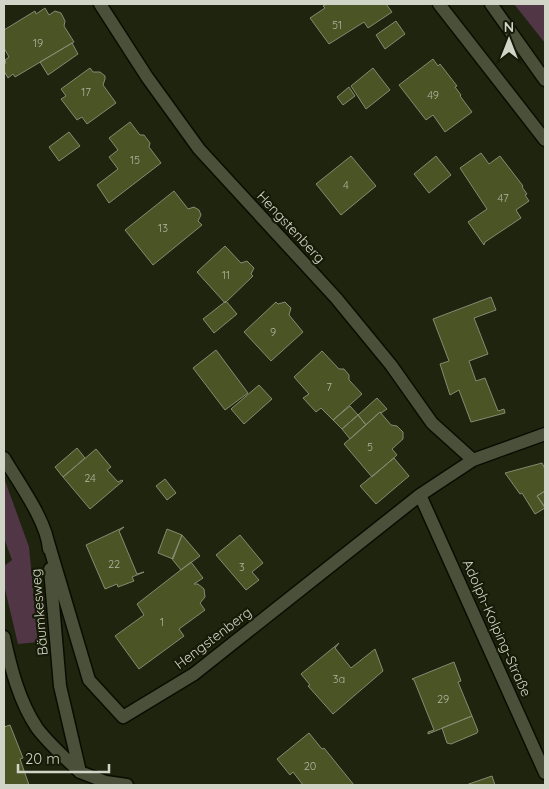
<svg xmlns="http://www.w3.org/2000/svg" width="549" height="789" font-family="Quicksand,sans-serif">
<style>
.green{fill:#513646}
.building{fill:#4a5424;stroke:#848b72}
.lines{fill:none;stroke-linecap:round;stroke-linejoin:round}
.street-casing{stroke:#090d00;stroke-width:15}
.street{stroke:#4a503a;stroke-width:12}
.labels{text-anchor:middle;stroke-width:4.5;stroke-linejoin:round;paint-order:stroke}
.number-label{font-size:11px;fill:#afb59f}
.street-label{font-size:14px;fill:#d1d5c8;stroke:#161a06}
</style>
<rect width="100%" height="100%" fill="#1f240f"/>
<path class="green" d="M 514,4 L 545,4 L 545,43 Z
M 4,478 L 29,547 L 38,642 L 18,644 L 4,585 L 4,566 L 12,560 L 4,538 Z"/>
<path class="building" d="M 327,4 L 386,4 L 392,12 L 368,28 L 364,22 L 329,44 L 310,18 L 325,8 L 323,6 Z
M 45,8 L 49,15 L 55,11 L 61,13 L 65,21 L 64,26 L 74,42 L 15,77 L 13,74 L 8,78 L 4,71 L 4,64 L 6,63 L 5,60 L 9,57 L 4,48 L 4,30 L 35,11 L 36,14 Z
M 396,21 L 405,34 L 385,49 L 376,35 Z
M 72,43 L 78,54 L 48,75 L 40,62 Z
M 433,59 L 438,66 L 440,64 L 457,86 L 455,87 L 461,95 L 460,96 L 472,112 L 445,132 L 433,115 L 426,120 L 399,85 Z
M 90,68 L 93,72 L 100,72 L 105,76 L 105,79 L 103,85 L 116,103 L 87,124 L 82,117 L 77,120 L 61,99 L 66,96 L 61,89 Z
M 373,68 L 390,90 L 366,109 L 351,86 Z
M 349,87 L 355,96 L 343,105 L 337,97 Z
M 130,122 L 140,135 L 144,135 L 150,143 L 149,147 L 161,163 L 109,203 L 97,185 L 118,169 L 109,157 L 118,150 L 109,138 Z
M 69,132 L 80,146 L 59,161 L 49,147 Z
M 481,153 L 489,164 L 500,156 L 523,186 L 522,187 L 527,194 L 525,195 L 529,201 L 516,210 L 521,218 L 485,242 L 484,245 L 468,222 L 487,209 L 460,168 Z
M 351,156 L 376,186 L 341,215 L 316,184 Z
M 436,156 L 451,175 L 429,193 L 414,174 Z
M 174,191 L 188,209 L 194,207 L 199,210 L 201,215 L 198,221 L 202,225 L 153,265 L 125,230 Z
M 225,246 L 241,263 L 247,261 L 254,268 L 251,274 L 253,276 L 225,303 L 197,272 Z
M 491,297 L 496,310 L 474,318 L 488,354 L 469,361 L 476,381 L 485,378 L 498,411 L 504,409 L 505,413 L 471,422 L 459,390 L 450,395 L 440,364 L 449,361 L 433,319 Z
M 226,301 L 237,314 L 214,333 L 203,319 Z
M 276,302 L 278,304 L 285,302 L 291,308 L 289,315 L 303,332 L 271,361 L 244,332 Z
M 216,350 L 248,393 L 225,410 L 193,368 Z
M 322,351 L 339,369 L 344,369 L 349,375 L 349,380 L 362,394 L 333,420 L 321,408 L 316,412 L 303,398 L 309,394 L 294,377 Z
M 259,385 L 272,399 L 244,424 L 231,409 Z
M 377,398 L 387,409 L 381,413 L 380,412 L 366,425 L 358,415 Z
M 350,406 L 358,415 L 342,429 L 333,420 Z
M 380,412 L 391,425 L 397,426 L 403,432 L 403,439 L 392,449 L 397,455 L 372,477 L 344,444 Z
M 358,415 L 366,425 L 350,439 L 342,429 Z
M 77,448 L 85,458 L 63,477 L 55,467 Z
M 96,449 L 111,467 L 107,470 L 118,482 L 122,480 L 123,481 L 90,509 L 63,477 Z
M 394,458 L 409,476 L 376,504 L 360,486 Z
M 542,463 L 545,469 L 545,491 L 537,496 L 545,508 L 535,514 L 522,493 L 520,494 L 505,473 Z
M 165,479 L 176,493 L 167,500 L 156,486 Z
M 545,491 L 545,507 L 537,496 Z
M 124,527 L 119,531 L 137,574 L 144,572 L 132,577 L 134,581 L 118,587 L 117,584 L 105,589 L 86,545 Z
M 167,529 L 182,535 L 173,559 L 158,553 Z
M 182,535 L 200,556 L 181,570 L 172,559 Z
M 240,535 L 263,563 L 252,572 L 259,580 L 246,590 L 216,555 Z
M 191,562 L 203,578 L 194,584 L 198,584 L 204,589 L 205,597 L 200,603 L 205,610 L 179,629 L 184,636 L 139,669 L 115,636 L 144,615 L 137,604 Z
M 339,643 L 335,648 L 351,668 L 375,649 L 383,671 L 333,714 L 308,686 L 310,685 L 301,674 Z
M 454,662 L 461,681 L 458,682 L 472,716 L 428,734 L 428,732 L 434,730 L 414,680 L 412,679 Z
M 472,716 L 478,731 L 477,733 L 451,744 L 447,743 L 442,728 Z
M 10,725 L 23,758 L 20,759 L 29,785 L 4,785 L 4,727 Z
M 309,733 L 322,749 L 324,748 L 354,785 L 303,785 L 293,772 L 290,775 L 277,759 Z
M 492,776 L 495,785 L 466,785 Z"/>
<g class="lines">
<g class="street-casing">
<path id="street" d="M 100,4 L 147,77 L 199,149 L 336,298 L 391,365 L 432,423 L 473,460
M 439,4 L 545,140
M 491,4 L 545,80
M 4,458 C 18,482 47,521 49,549
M 420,495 L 545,773
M 48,542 L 89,680 L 123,717 L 194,674 L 420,495 L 473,460 L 545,434
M 50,569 L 60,686 L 80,772 L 106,782 L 127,785
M 4,637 C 11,669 19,701 37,728 C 49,744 65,758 80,772"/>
</g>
<use href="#street" class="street"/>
</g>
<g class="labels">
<g class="number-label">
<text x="337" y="29">51</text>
<text x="38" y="47">19</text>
<text x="86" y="96">17</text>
<text x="433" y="99">49</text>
<text x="135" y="164">15</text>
<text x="346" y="189">4</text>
<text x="503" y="202">47</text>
<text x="163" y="232">13</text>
<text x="226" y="279">11</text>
<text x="273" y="336">9</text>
<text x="329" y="391">7</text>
<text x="370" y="451">5</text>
<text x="90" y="482">24</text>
<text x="114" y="568">22</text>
<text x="242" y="571">3</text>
<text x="162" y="626">1</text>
<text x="339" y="683">3a</text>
<text x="443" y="703">29</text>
<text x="310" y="770">20</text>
</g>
<g class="street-label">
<text transform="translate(291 227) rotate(47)" y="5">Hengstenberg</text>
<text transform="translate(39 612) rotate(-95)" y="5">Bäumkesweg</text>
<text transform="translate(497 628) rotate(66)" y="5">Adolph-Kolping-Straße</text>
<text transform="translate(213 638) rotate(-37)" y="5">Hengstenberg</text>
</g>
</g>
<rect width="549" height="789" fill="none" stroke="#d1d5c8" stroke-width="10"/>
<g transform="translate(509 40)" stroke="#161a06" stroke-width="4" paint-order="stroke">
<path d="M0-4L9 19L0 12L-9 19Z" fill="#d1d5c8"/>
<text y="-8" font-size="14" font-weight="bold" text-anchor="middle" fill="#d1d5c8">N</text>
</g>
<path d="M18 764v8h91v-8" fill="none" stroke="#d1d5c8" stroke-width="2.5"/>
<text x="25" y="764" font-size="15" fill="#d1d5c8" stroke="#161a06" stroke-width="4" paint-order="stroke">20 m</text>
</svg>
